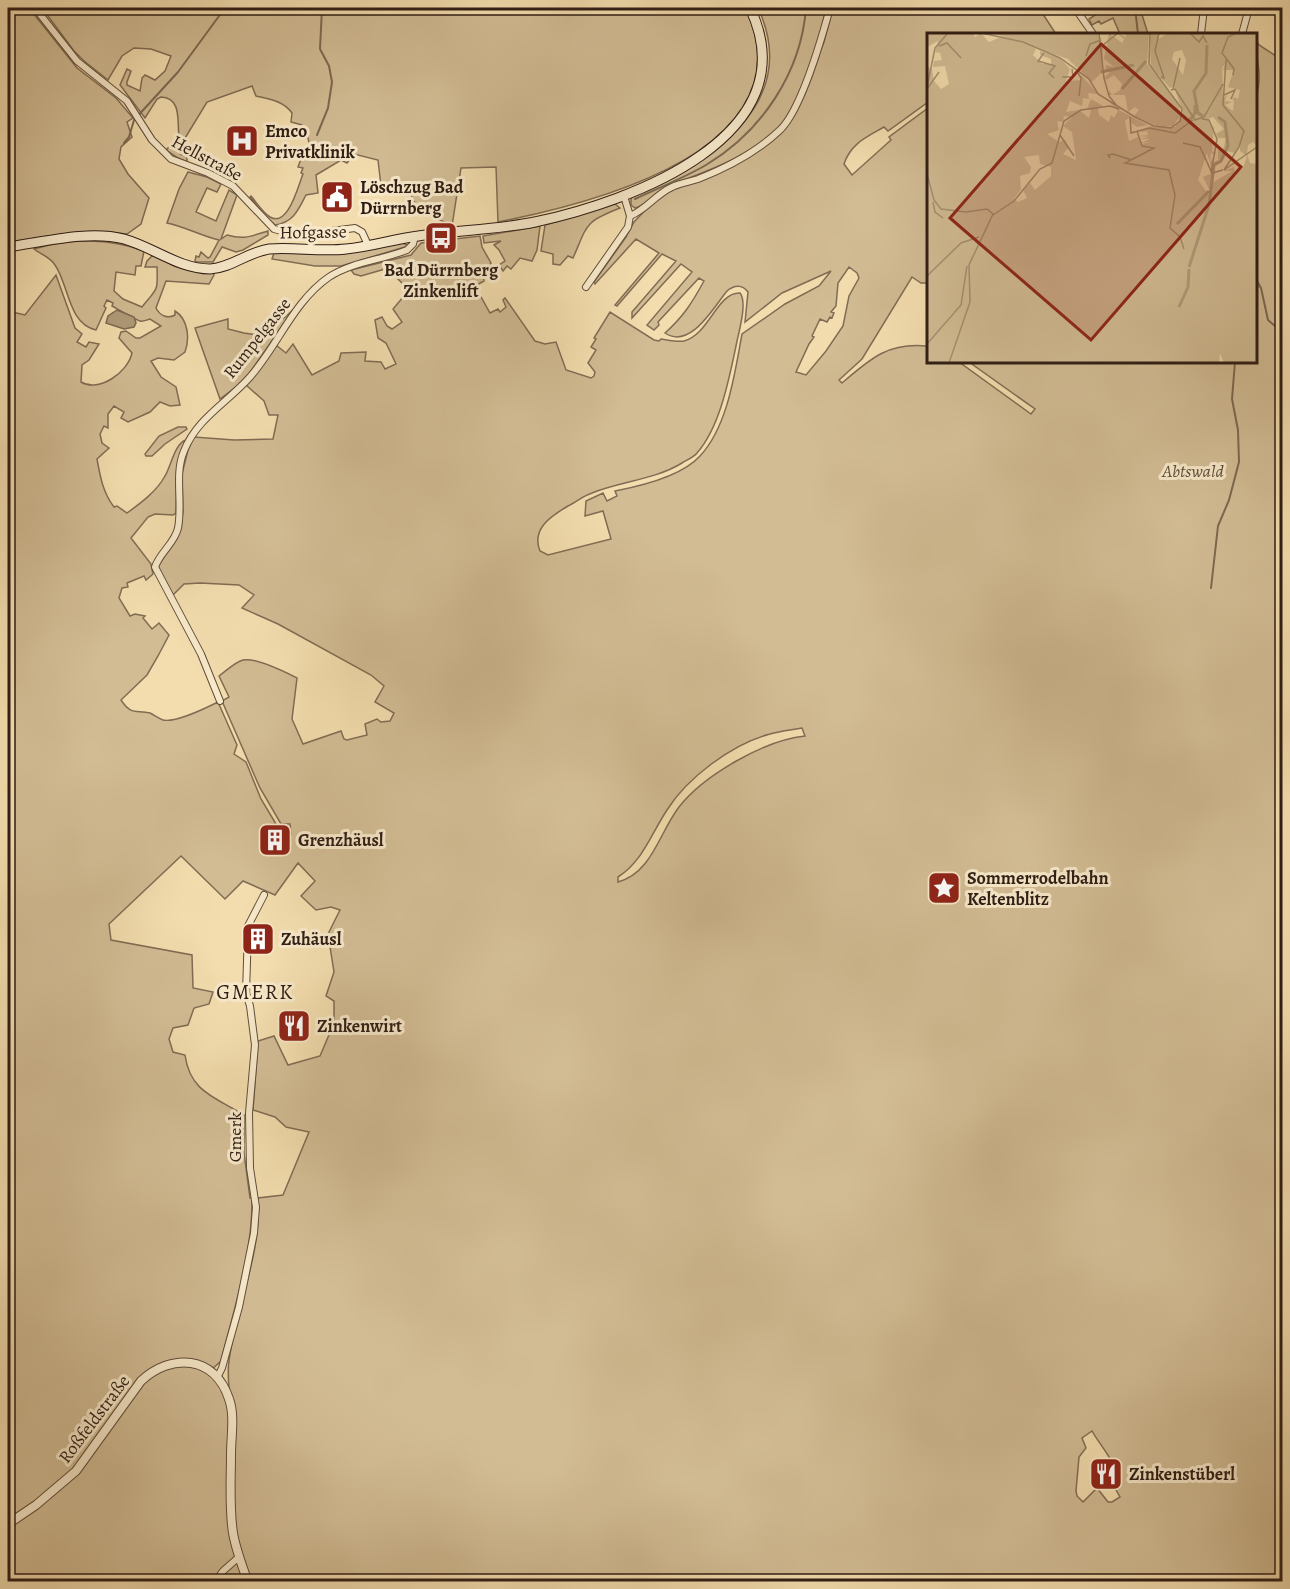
<svg xmlns="http://www.w3.org/2000/svg" width="1290" height="1589" font-family="Alegreya,serif">
<style>
.green{fill:#d2bc94;stroke:#806c54;stroke-width:1.5;fill-rule:evenodd}
.water{fill:#b09c7a;stroke:#7c6952;stroke-width:1.5}
.lines{fill:none;stroke-linecap:round;stroke-linejoin:round}
.stream{stroke:#7c6952;stroke-width:2}
.minor-casing{stroke:#604d3b;stroke-width:8}
.tertiary-casing{stroke:#604d3b;stroke-width:10}
.secondary-casing{stroke:#2f1d15;stroke-width:11}
.minor{stroke:#f7e9ca;stroke-width:6}
.tertiary{stroke:#f7e9ca;stroke-width:8}
.secondary{stroke:#f7e9ca;stroke-width:9}
.labels{text-anchor:middle;stroke-width:6;stroke-linejoin:round;paint-order:stroke}
.poi-label{font-size:18px;font-weight:bold;fill:#2f1d15;stroke:#f7e9ca;text-anchor:start}
.street-label{font-size:18px;fill:#2f1d15;stroke:#f7e9ca}
.park-label{font-size:18px;font-style:italic;fill:#604d3b;stroke:#f7e9ca}
.quarter-label{font-size:21px;letter-spacing:1.5px;fill:#2f1d15;stroke:#f7e9ca}
.inset-river{fill:none;stroke:#b09c7a;stroke-width:3}
.inset-road{fill:none;stroke:#a59071;stroke-width:1.5}
.view{fill:#8f2418;fill-opacity:0.15;stroke:#8f2418;stroke-width:3}
.inset-edge{fill:none;stroke:#2f1d15;stroke-width:3}
</style>
<rect width="100%" height="100%" fill="#f3ddae"/>
<filter id="stains"><feTurbulence type="fractalNoise" baseFrequency=".00333" numOctaves="4"/><feColorMatrix values="0 0 0 0 .2 0 0 0 0 .09 0 0 0 0 .02 0 0 0 .5 -.17"/></filter>
<radialGradient id="worn" r=".72"><stop offset=".6" stop-color="#630" stop-opacity="0"/><stop offset="1" stop-color="#630" stop-opacity=".3"/></radialGradient>
<path class="green" d="M 8,8 L 29,8 L 77,68 L 116,98 L 133,118 L 127,122 L 132,137 L 121,147 L 119,159 L 128,174 L 149,198 L 141,224 L 127,234 C 89,228 52,236 15,241 L 8,237 Z
M 42,8 L 745,8 C 813,148 595,203 498,222 L 496,167 L 461,168 L 452,226 C 432,214 418,218 410,192 L 381,186 L 378,160 L 354,154 L 347,163 L 341,160 L 316,175 L 318,193 L 306,195 C 298,210 294,222 275,225 L 263,214 L 250,197 L 251,196 C 257,203 263,213 270,217 C 288,228 298,186 303,174 L 301,173 L 303,168 L 298,167 L 302,156 L 307,157 C 312,145 308,136 302,125 L 291,122 L 292,113 C 284,101 269,99 256,96 L 252,86 L 207,102 L 179,148 L 180,154 L 187,157 L 187,162 L 178,158 L 166,150 L 179,137 C 177,121 182,98 161,97 L 157,99 L 145,118 L 120,85 L 127,69 L 131,71 L 127,82 L 127,85 L 140,91 L 142,78 L 145,75 L 155,80 L 165,71 L 171,56 L 151,49 L 134,48 L 122,56 L 108,80 L 84,61 L 74,51 Z
M 758,8 L 826,8 C 820,39 799,104 779,127 C 753,155 707,171 673,184 C 660,188 646,206 635,208 L 631,205 L 631,197 C 708,165 803,104 758,8 Z
M 833,8 L 1039,8 L 1056,34 L 928,34 L 928,102 L 888,131 L 884,127 C 867,137 851,143 844,164 L 852,175 L 891,140 L 889,137 L 928,108 L 928,283 L 921,283 L 912,277 L 862,359 L 839,380 L 842,383 C 870,359 888,342 927,346 L 928,362 L 959,362 L 1031,414 L 1035,409 L 969,362 L 1256,362 L 1256,291 L 1258,287 L 1256,282 L 1256,98 C 1263,72 1256,64 1256,40 L 1259,45 L 1282,60 L 1282,1581 L 8,1581 L 8,311 L 25,315 L 56,275 L 75,328 L 82,334 L 77,342 L 86,347 L 89,342 L 99,344 L 89,360 L 82,365 L 81,382 C 99,393 128,372 132,353 L 119,338 L 121,332 L 126,331 L 136,338 L 140,338 L 161,326 L 150,319 C 146,320 143,322 140,321 C 138,321 114,307 112,306 L 113,303 L 107,300 L 104,306 L 106,308 L 96,330 C 68,324 69,285 55,265 C 49,256 40,254 34,249 C 69,238 110,238 144,251 L 141,266 L 136,266 L 135,275 L 116,272 L 114,291 L 123,299 L 142,307 C 157,288 158,293 157,267 L 145,267 L 147,261 L 152,256 C 161,257 167,263 174,266 C 187,271 200,271 213,272 L 214,275 L 209,284 L 166,281 L 156,308 C 160,316 168,319 175,315 L 175,311 C 188,319 190,338 185,352 L 174,360 L 158,358 L 151,361 L 161,377 L 176,387 L 180,405 L 170,406 L 160,402 L 150,412 L 128,422 L 121,418 L 124,412 L 114,406 L 108,414 L 108,428 L 104,426 L 100,434 L 102,443 L 109,448 L 97,459 C 100,476 103,493 114,507 L 117,506 L 127,513 C 141,503 157,491 165,476 C 171,466 175,443 186,440 L 177,475 L 176,513 L 173,515 L 155,514 L 148,517 L 131,538 L 151,564 L 153,574 L 146,580 L 144,576 L 127,583 L 128,587 L 122,588 L 119,598 L 130,616 L 135,614 L 145,616 L 143,618 L 152,629 L 159,623 L 169,635 L 158,656 L 147,675 L 121,700 C 131,715 135,710 150,713 C 154,715 158,718 163,720 C 176,723 206,708 218,702 L 237,745 L 234,754 L 246,762 L 261,799 L 276,824 L 268,825 L 268,850 L 287,850 L 291,834 L 290,824 L 281,824 L 260,788 L 222,701 L 229,697 L 219,676 C 226,671 235,662 243,660 C 256,657 285,672 297,678 L 292,719 L 303,744 L 341,731 L 344,739 L 347,740 L 367,735 L 365,724 L 377,719 L 381,722 L 390,721 L 394,713 L 375,702 L 384,686 L 371,675 L 278,624 L 242,608 L 254,595 L 239,585 L 200,583 L 184,584 L 172,596 L 158,566 L 180,529 L 183,512 L 182,474 L 188,450 L 194,437 L 234,440 L 273,439 L 278,415 L 269,415 L 264,401 L 246,385 L 276,345 L 286,353 L 293,344 L 312,375 L 339,361 L 341,353 L 366,352 L 365,361 L 381,362 L 385,369 L 396,364 L 386,343 L 378,338 L 375,320 L 382,317 L 387,326 L 392,329 L 402,322 L 393,309 L 409,290 L 395,276 L 399,265 L 361,276 L 354,274 L 351,270 L 411,255 L 421,243 L 480,236 L 482,247 L 491,263 L 483,275 L 484,281 L 475,286 L 490,313 L 498,309 L 500,312 L 506,307 L 503,300 L 505,298 L 535,341 L 545,344 L 556,342 L 566,370 L 591,378 L 594,376 L 595,372 L 588,363 L 596,350 L 591,347 L 596,339 L 594,338 L 610,312 L 654,340 L 659,341 L 661,339 C 668,340 677,342 684,341 C 709,335 717,292 740,293 C 748,303 738,334 736,346 C 729,379 720,427 697,453 C 694,457 687,460 682,463 C 654,480 622,481 592,493 C 583,496 576,502 568,506 C 551,516 531,529 540,551 L 548,555 L 611,539 L 603,511 L 585,516 L 586,501 L 603,493 L 607,501 L 617,496 L 615,491 C 641,486 682,476 700,456 C 728,426 735,372 742,334 L 785,304 L 819,286 L 831,271 L 782,293 L 745,322 L 748,292 C 742,284 734,285 727,291 C 713,308 690,350 665,333 C 683,317 692,303 704,281 L 699,278 L 658,322 L 659,325 L 654,330 L 647,325 L 692,272 L 681,264 L 632,318 L 632,312 L 676,261 L 662,254 L 617,306 L 615,305 L 659,253 L 636,239 L 595,284 L 594,282 L 626,237 L 634,222 L 657,198 L 667,192 L 688,184 L 771,140 L 795,112 L 824,42 ZM 849,267 L 857,273 L 859,278 L 849,296 L 843,326 L 826,351 L 806,375 L 796,372 L 809,344 L 814,337 L 812,336 L 820,319 L 827,322 L 830,317 L 832,318 L 834,313 L 831,312 L 836,306 L 838,283 ZM 802,728 L 805,736 C 765,740 704,775 679,807 C 659,833 652,873 618,882 L 618,877 C 643,861 651,834 667,810 C 687,778 732,744 770,734 C 780,731 791,730 802,728 ZM 181,856 L 225,899 L 243,881 L 275,895 L 298,863 L 315,881 L 301,896 L 316,910 L 331,907 L 340,910 L 328,934 L 334,972 L 326,996 L 334,1001 L 334,1023 L 320,1056 L 288,1065 L 274,1036 L 258,1041 L 253,1110 L 275,1117 L 286,1127 L 309,1132 L 283,1195 L 258,1198 C 262,1254 236,1306 229,1361 C 227,1373 229,1386 230,1398 L 210,1371 L 221,1361 C 234,1308 253,1253 252,1198 L 250,1198 L 244,1153 L 244,1115 C 215,1097 190,1092 185,1055 L 173,1052 L 169,1039 L 173,1028 L 188,1025 L 194,1008 L 209,1004 L 213,992 L 193,988 L 192,955 L 111,940 L 109,924 ZM 1092,1431 C 1102,1449 1124,1470 1116,1490 L 1120,1497 L 1112,1502 L 1108,1502 L 1097,1488 L 1083,1502 L 1077,1496 L 1076,1491 L 1079,1457 L 1086,1448 L 1082,1438 Z
M 1106,8 L 1140,8 L 1148,34 L 1120,34 L 1113,18 L 1101,24 L 1099,21 L 1092,25 L 1089,19 Z
M 188,172 L 207,177 L 221,184 L 217,192 L 207,188 L 196,212 L 216,221 L 229,190 L 237,195 L 221,239 L 227,235 C 245,240 251,236 268,231 L 268,235 L 243,250 L 236,252 L 222,247 L 213,262 L 197,262 L 195,261 L 196,256 L 199,257 L 201,252 L 208,258 L 210,257 L 219,240 C 201,236 186,227 167,223 L 179,189 Z
M 615,204 L 620,208 C 584,222 588,224 573,258 L 568,256 L 560,265 L 553,264 L 553,254 L 541,251 L 545,225 Z
M 540,226 L 537,250 L 532,261 L 520,258 L 511,269 L 507,266 L 503,271 L 499,265 L 505,261 L 499,250 L 494,245 L 501,241 L 484,243 L 483,236 Z
M 403,243 L 407,245 L 405,247 L 341,266 L 315,266 L 272,259 L 274,253 L 333,254 Z
M 294,309 L 244,381 L 220,399 L 195,328 L 228,319 L 228,329 L 244,333 L 264,336 Z
M 178,427 L 186,427 L 187,429 L 165,444 L 152,456 L 146,456 L 145,454 L 159,436 Z"/>
<path class="water" d="M 117,310 L 134,317 L 136,323 L 134,327 L 124,329 L 106,323 L 108,316 Z"/>
<g class="lines">
<path class="stream" d="M 1135,8 L 1138,34
M 317,135 L 328,108 L 332,82 L 329,66 L 320,49 L 322,8
M 124,143 L 129,137 L 134,120 L 178,72 L 222,12 L 223,8
M 635,199 C 658,188 684,178 706,165 C 762,131 801,73 806,8
M 1256,279 L 1261,288 L 1268,320 L 1282,332
M 1211,588 L 1218,526 L 1229,500 L 1239,462 L 1238,430 L 1232,399 L 1235,362"/>
<g class="minor-casing">
<path id="minor" d="M 35,8 L 77,61 L 127,101 L 152,140 L 171,159 L 208,173 L 233,186 L 274,229 L 285,232 L 309,234 L 355,228 L 362,232 L 368,245
M 1075,8 L 1093,34
M 1201,34 L 1204,8
M 1242,34 L 1249,8
M 630,216 C 646,210 656,194 672,187 C 680,183 689,182 698,179 C 726,168 758,151 780,130 C 802,109 822,37 830,8
M 586,287 L 628,227 L 630,216 L 624,196
M 220,701 L 201,654 L 155,567 C 160,552 175,543 178,528 C 183,503 174,474 184,451 C 197,418 228,402 250,377 C 278,345 294,301 329,277 C 352,262 382,260 407,250 L 413,244 L 415,236
M 217,1378 L 222,1368 L 239,1307 L 254,1233 L 256,1207 L 250,1168 L 249,1113 L 255,1045 L 250,1006 L 246,993 L 247,961 L 248,926 L 264,895
M 215,1582 L 223,1571 L 239,1557"/>
</g>
<g class="tertiary-casing">
<path id="tertiary" d="M 8,1524 L 36,1505 L 76,1471 L 141,1381 C 171,1353 215,1355 229,1399 C 235,1415 231,1437 231,1454 C 231,1480 229,1507 233,1533 C 236,1550 242,1566 248,1582"/>
</g>
<g class="secondary-casing">
<path id="secondary" d="M 8,247 C 44,242 88,230 124,239 C 153,247 179,269 210,269 C 231,268 248,252 269,249 C 295,247 321,252 346,249 C 370,247 394,239 418,236 C 456,230 496,230 535,222 C 630,202 811,136 750,8"/>
</g>
<use href="#minor" class="minor"/>
<use href="#tertiary" class="tertiary"/>
<use href="#secondary" class="secondary"/>
</g>
<defs>
<g id="hospital-square" transform="scale(1.725)"><rect x="-9" y="-9" width="18" height="18" rx="4" fill="#8f2418" stroke="#f7e9ca"/><path d="M-5-5h3v3.5h4V-5h3V5h-3V1.5h-4V5h-3Z" fill="#fff"/></g>
<g id="civic-square" transform="scale(1.725)"><rect x="-9" y="-9" width="18" height="18" rx="4" fill="#8f2418" stroke="#f7e9ca"/><path d="M-.6-6.5H3V-4.5H.6V-3L4-1V1h2V6H-6V1h2V-1L-.6-3ZM-1.2 2.5V6h2.4V2.5Z" fill="#fff"/></g>
<g id="bus-square" transform="scale(1.725)"><rect x="-9" y="-9" width="18" height="18" rx="4" fill="#8f2418" stroke="#f7e9ca"/><path d="M-5-6H5V4H4V6H2V4H-2V6H-4V4H-5ZM-3.5-4V0h7V-4ZM-3.5 1.2v1.5H-2V1.2ZM2 1.2v1.5H3.5V1.2Z" fill="#fff"/></g>
<g id="building-square" transform="scale(1.725)"><rect x="-9" y="-9" width="18" height="18" rx="4" fill="#8f2418" stroke="#f7e9ca"/><path d="M-4-6H4V6H1V3H-1V6H-4ZM-2.5-4.3h1.7v1.8h-1.7ZM.8-4.3h1.7v1.8H.8ZM-2.5-1h1.7V.8h-1.7ZM.8-1h1.7V.8H.8Z" fill="#fff"/></g>
<g id="sight-square" transform="scale(1.725)"><rect x="-9" y="-9" width="18" height="18" rx="4" fill="#8f2418" stroke="#f7e9ca"/><path d="M0-6L1.8-2.2L6-1.7L2.9 1.2L3.7 5.4L0 3.3L-3.7 5.4L-2.9 1.2L-6-1.7L-1.8-2.2Z" fill="#fff"/></g>
<g id="restaurant-square" transform="scale(1.725)"><rect x="-9" y="-9" width="18" height="18" rx="4" fill="#8f2418" stroke="#f7e9ca"/><path d="M-5-6h1v4h1v-4h1v4h1v-4h1v5L-1.5 .5V6h-2V.5L-5-1ZM5-6V6H3V1.5H1.5Q1.5-4 5-6Z" fill="#fff"/></g>
</defs>
<g fill-rule="evenodd">
<use href="#hospital-square" x="242" y="141"/>
<use href="#civic-square" x="337" y="197"/>
<use href="#bus-square" x="441" y="238"/>
<use href="#building-square" x="275" y="840"/>
<use href="#sight-square" x="944" y="888"/>
<use href="#building-square" x="258" y="939"/>
<use href="#restaurant-square" x="294" y="1026"/>
<use href="#restaurant-square" x="1106" y="1474"/>
</g>
<g class="labels">
<g class="poi-label">
<text x="265" y="137">Emco<tspan x="265" dy="21">Privatklinik</tspan></text>
<text x="360" y="193">Löschzug Bad<tspan x="360" dy="21">Dürrnberg</tspan></text>
<text x="441" y="276" text-anchor="middle">Bad Dürrnberg<tspan x="441" dy="21">Zinkenlift</tspan></text>
<text x="298" y="846">Grenzhäusl</text>
<text x="967" y="884">Sommerrodelbahn<tspan x="967" dy="21">Keltenblitz</tspan></text>
<text x="281" y="945">Zuhäusl</text>
<text x="317" y="1032">Zinkenwirt</text>
<text x="1129" y="1480">Zinkenstüberl</text>
</g>
<g class="street-label">
<text transform="translate(207 158) rotate(28)" y="6">Hellstraße</text>
<text transform="translate(313 232) rotate(-1)" y="6">Hofgasse</text>
<text transform="translate(257 338) rotate(-52)" y="6">Rumpelgasse</text>
<text transform="translate(235 1137) rotate(-90)" y="6">Gmerk</text>
<text transform="translate(94 1419) rotate(-53)" y="6">Roßfeldstraße</text>
</g>
<g class="park-label">
<text x="1193" y="477">Abtswald</text>
</g>
<g class="quarter-label">
<text x="255" y="999">GMERK</text>
</g>
</g>
<g transform="translate(927 33)">
<rect width="330" height="330" fill="#f3ddae"/>
<path d="M 0,0 L 46,0 L 48,4 L 54,0 L 62,9 L 74,4 L 99,11 L 109,16 L 106,22 L 115,31 L 124,31 L 124,26 L 113,22 L 113,18 L 134,26 L 143,36 L 139,48 L 154,47 L 154,42 L 171,61 L 161,60 L 162,66 L 156,65 L 155,73 L 143,68 L 139,79 L 152,77 L 162,85 L 164,77 L 160,76 L 164,66 L 176,73 L 171,75 L 172,82 L 182,89 L 184,82 L 187,85 L 191,78 L 179,65 L 195,77 L 190,76 L 221,92 L 210,94 L 203,89 L 203,84 L 198,88 L 202,108 L 211,104 L 214,111 L 224,109 L 214,110 L 223,106 L 212,106 L 222,104 L 212,103 L 221,102 L 220,98 L 212,99 L 224,93 L 248,94 L 256,81 L 247,53 L 243,55 L 224,34 L 223,0 L 231,0 L 232,6 L 241,0 L 330,0 L 330,113 L 326,109 L 321,112 L 320,121 L 323,130 L 330,131 L 330,330 L 297,330 L 293,320 L 292,330 L 0,330 L 0,33 L 5,36 L 7,48 L 14,56 L 22,51 L 18,33 L 6,34 L 7,28 L 15,27 L 13,20 L 8,19 L 11,8 L 0,14 ZM 255,17 L 259,27 L 256,42 L 245,26 L 247,19 ZM 298,31 L 296,37 L 307,37 L 301,54 L 313,57 L 311,66 L 307,64 L 305,67 L 307,67 L 306,78 L 298,72 L 305,69 L 298,68 L 300,62 L 296,66 L 295,35 ZM 137,83 L 145,84 L 136,93 L 145,99 L 149,127 L 136,121 L 142,114 L 138,107 L 132,109 L 120,101 L 132,97 L 130,88 L 136,89 ZM 286,84 L 297,96 L 289,101 L 291,105 L 299,105 L 296,117 L 291,117 L 291,127 L 285,130 L 287,123 L 283,129 L 285,140 L 276,144 L 284,160 L 282,162 L 271,147 L 280,120 L 283,129 L 284,120 L 288,122 L 289,120 L 285,118 L 287,95 L 280,86 ZM 313,111 L 313,118 L 320,123 L 316,135 L 308,141 L 307,134 L 296,138 L 305,138 L 285,150 L 288,132 L 299,118 L 308,120 ZM 112,122 L 113,131 L 124,134 L 124,143 L 108,157 L 103,150 L 96,157 L 100,165 L 91,169 L 87,166 L 94,156 L 93,143 L 103,140 L 104,134 L 97,124 ZM 66,0 L 172,0 L 176,15 L 175,39 L 165,49 L 141,26 ZM 182,0 L 195,10 L 197,6 L 190,0 L 199,4 L 199,0 L 222,0 L 220,31 L 251,69 L 254,82 L 246,93 L 233,94 L 207,83 L 212,77 L 208,74 L 201,79 L 198,62 L 182,62 L 182,57 L 185,62 L 193,57 L 195,51 L 187,42 L 179,47 L 178,44 L 183,39 L 178,38 L 179,32 L 187,34 L 177,26 Z" fill="#d2bc94" fill-rule="evenodd"/>
<path class="inset-river" d="M 174,39 L 207,32M 195,56 L 219,28M 276,83 L 271,80 L 267,58 L 279,40 L 280,12M 261,89 L 268,80 L 268,72M 250,191 L 282,158M 262,234 L 282,172 L 287,132 L 294,128 L 301,113 L 298,89 L 291,84M 252,274 L 261,254 L 262,236"/>
<path class="inset-road" d="M 55,0 L 96,9 L 133,25 L 162,46 L 171,61 L 208,84 L 227,93 L 244,95 L 253,88 L 255,76 L 222,31 L 223,0M 172,0 L 177,45 L 182,63 L 190,73M 232,0 L 228,18 L 237,45 L 234,44M 263,0 L 272,9 L 276,3 L 280,10M 176,12 L 191,0M 12,13 L 20,10 L 34,25M 117,20 L 111,28 L 128,33 L 122,40 L 127,45M 159,23 L 163,11 L 174,7M 299,27 L 296,72 L 317,98 L 312,114 L 297,137 L 330,114M 151,40 L 154,45 L 152,63M 306,42 L 307,36 L 295,20 L 301,4 L 309,0M 135,44 L 146,44 L 145,36M 0,54 L 8,15 L 21,0M 0,56 L 12,39M 246,56 L 253,25M 244,57 L 248,56 L 268,87 L 277,84 L 296,51M 297,62 L 308,57 L 304,66M 203,84 L 204,100 L 222,95 L 248,100 L 266,87M 275,86 L 282,87 L 290,106 L 284,140M 210,98 L 215,113 L 227,115 L 198,130 L 242,137 L 248,162 L 243,195 L 253,204 L 257,216M 133,102 L 147,123M 256,110 L 273,114 L 285,140 L 296,137M 183,125 L 181,122 L 186,121 L 205,127M 0,141 L 7,167 L 14,176 L 39,179 L 60,176 L 66,181 L 42,232 L 43,269 L 22,330M 6,169 L 8,179 L 16,185M 66,182 L 87,168 L 113,136 L 125,130 L 137,88 L 154,77 L 183,73 L 192,76M 0,243 L 34,210 L 52,204M 0,311 L 34,272 L 40,233"/>
<path class="view" d="M 174,11 L 314,134 L 164,307 L 23,185 Z"/>
<rect width="330" height="330" class="inset-edge"/>
</g>
<rect width="1290" height="1589" fill="none" stroke="#f3ddae" stroke-width="30"/>
<rect x="9" y="9" width="1272" height="1571" fill="none" stroke="#2f1d15" stroke-width="3"/>
<rect x="15" y="15" width="1260" height="1559" fill="none" stroke="#2f1d15" stroke-width="1.5"/>
<rect width="100%" height="100%" filter="url(#stains)"/>
<rect width="100%" height="100%" fill="url(#worn)"/>
</svg>
